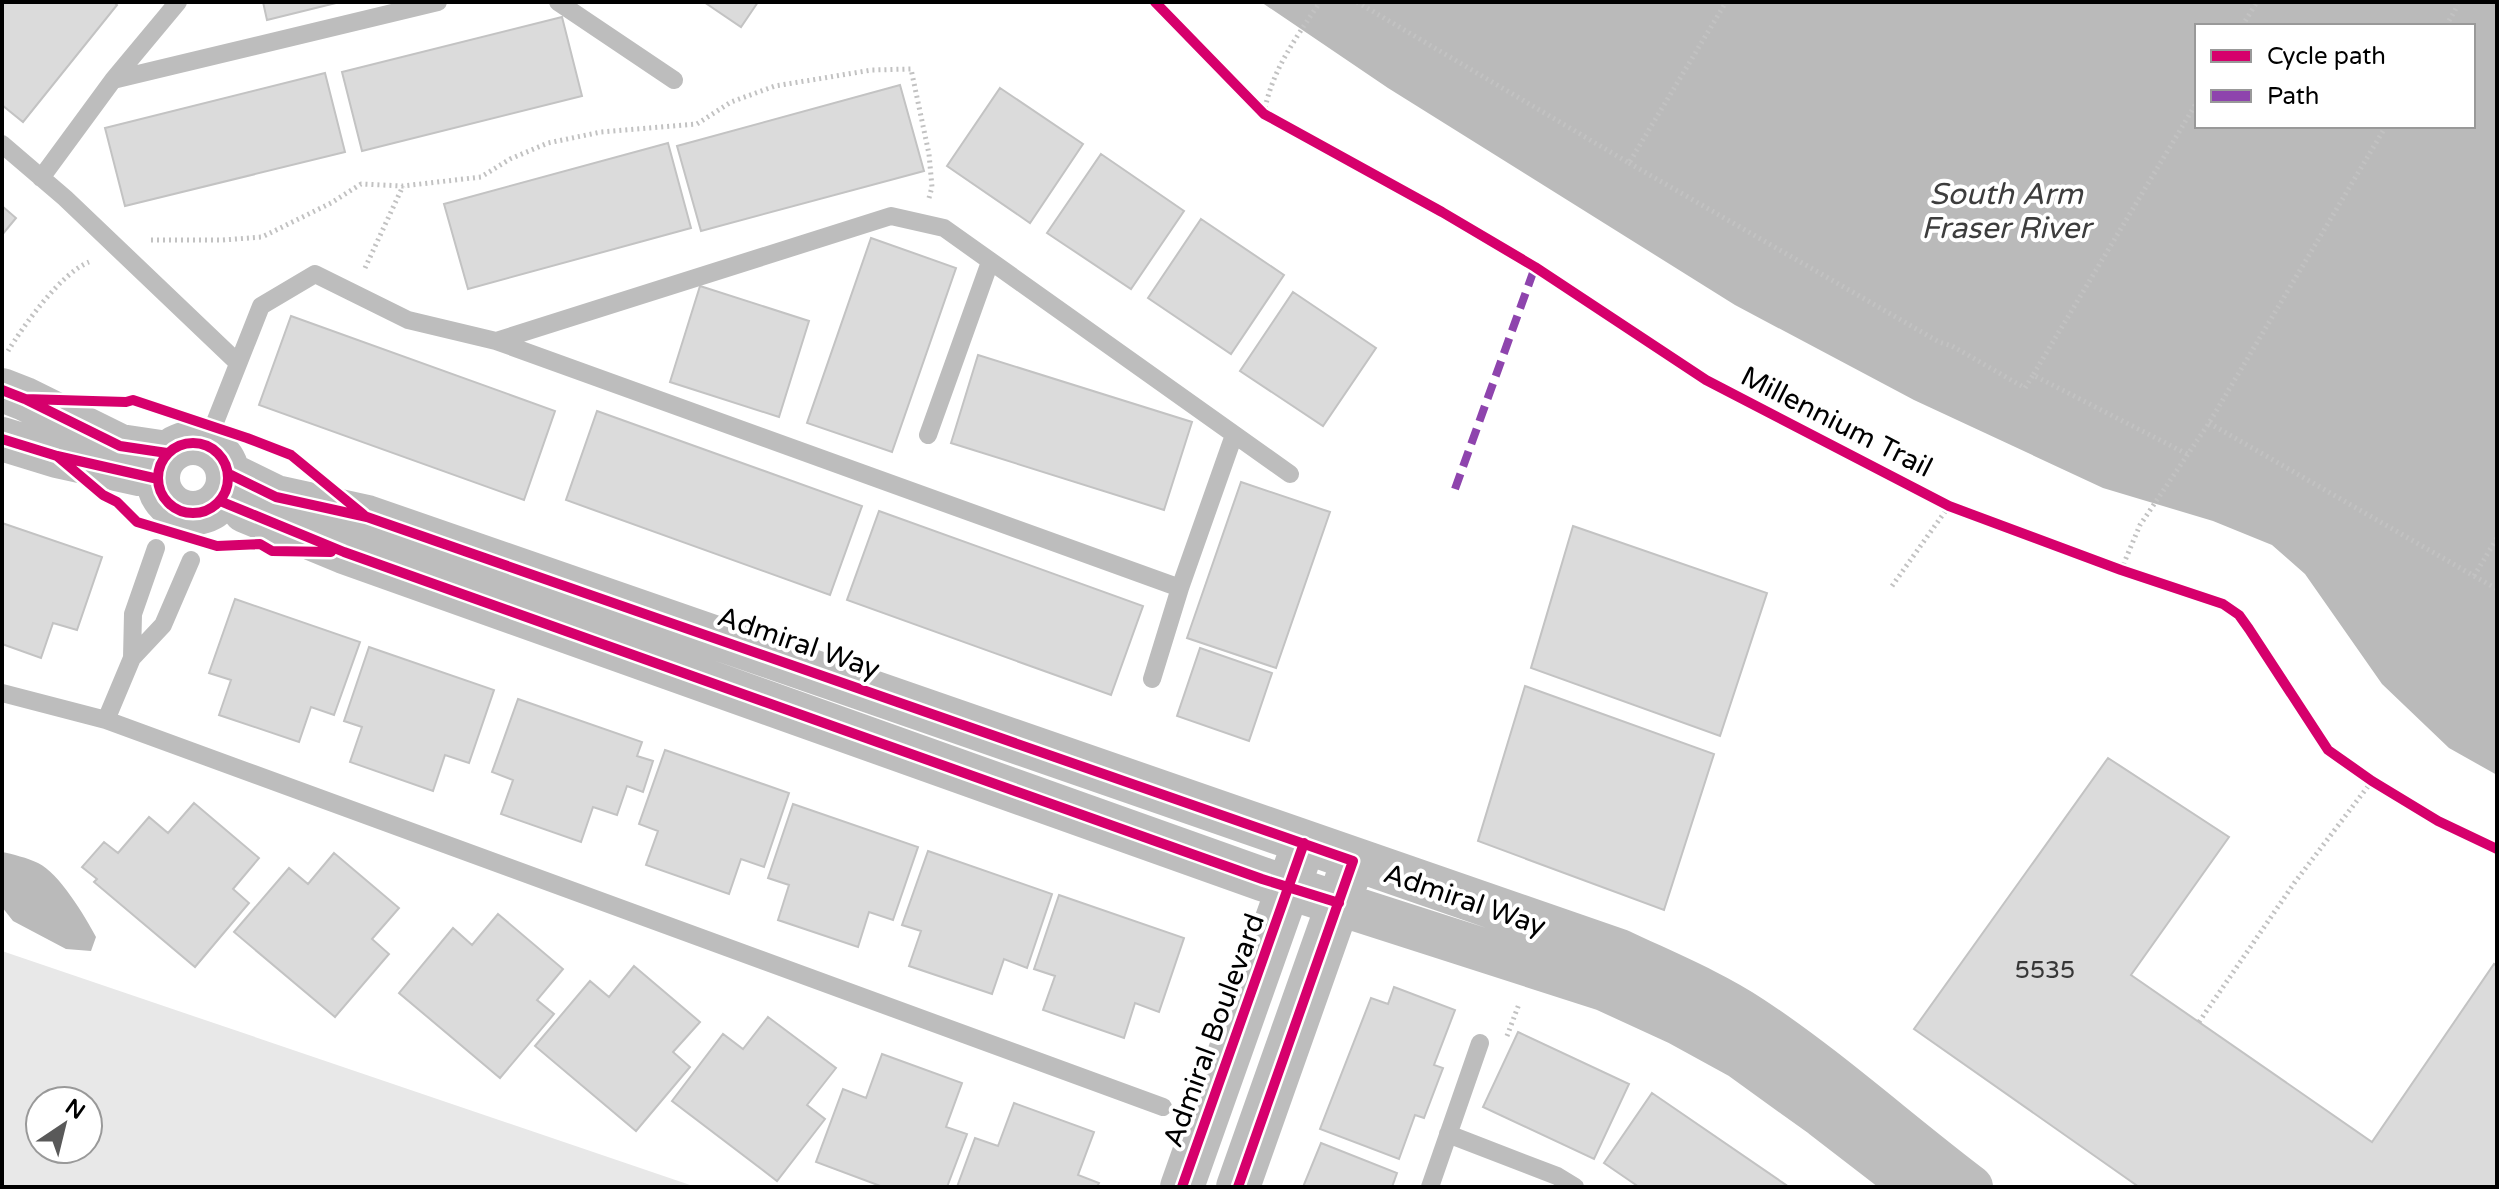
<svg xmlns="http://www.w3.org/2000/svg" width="2499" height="1189" font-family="'Varela Round',sans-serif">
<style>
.grass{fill:#e8e8e8;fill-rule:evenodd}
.water{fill:#bababa;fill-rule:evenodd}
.building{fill:#dbdbdb;stroke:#c3c3c3;stroke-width:2}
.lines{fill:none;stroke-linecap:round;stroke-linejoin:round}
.path{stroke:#c2c2c2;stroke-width:5;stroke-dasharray:2 4;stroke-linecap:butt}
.service{stroke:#bdbdbd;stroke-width:18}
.tertiary{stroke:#bdbdbd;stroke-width:44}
.quiet{stroke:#8e44ad;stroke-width:8;stroke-dasharray:16 8;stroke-linecap:butt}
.cycleway-casing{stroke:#fff;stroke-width:15}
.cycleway{stroke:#d6006c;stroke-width:10}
.labels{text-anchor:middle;stroke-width:8;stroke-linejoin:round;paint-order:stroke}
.number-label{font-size:24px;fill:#373737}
.street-label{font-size:28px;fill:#000;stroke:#fff}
.water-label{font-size:30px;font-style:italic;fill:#3d3d3d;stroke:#fff}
</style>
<rect width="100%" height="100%" fill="#fff"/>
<path class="grass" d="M 2,951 L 696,1187 L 2,1187 ZM 40,1101 L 88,1101 L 88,1149 L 40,1149 Z"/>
<path class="water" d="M 1261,2 L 2497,2 L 2497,775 L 2449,748 L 2382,684 L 2305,574 L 2272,545 L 2213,521 L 2103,488 L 1914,400 L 1735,305 L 1388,88 ZM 2197,26 L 2473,26 L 2473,126 L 2197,126 Z
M 2,852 C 12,854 28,858 38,863 C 59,873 85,916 96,937 L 91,951 L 66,949 L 13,921 L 2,907 Z"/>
<path class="building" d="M 2,2 L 114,2 L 117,5 L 23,122 L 2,105 Z
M 263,2 L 340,2 L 267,20 Z
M 704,2 L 758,2 L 741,27 Z
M 562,17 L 582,96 L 362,151 L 342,72 Z
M 325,73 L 345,152 L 125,206 L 105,128 Z
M 900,85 L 924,171 L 701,231 L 677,146 Z
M 1000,88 L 1083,144 L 1030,223 L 947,166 Z
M 668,143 L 691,228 L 468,289 L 444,204 Z
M 1101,154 L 1184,211 L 1131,289 L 1047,233 Z
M 2,206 L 16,218 L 2,235 Z
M 1201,219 L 1284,275 L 1231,354 L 1148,298 Z
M 871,238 L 956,268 L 892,452 L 807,423 Z
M 700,286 L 809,321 L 779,417 L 670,382 Z
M 1293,292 L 1376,348 L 1323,426 L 1240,371 Z
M 291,316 L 555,411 L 524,500 L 259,405 Z
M 978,355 L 1192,422 L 1164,510 L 951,443 Z
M 597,411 L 862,506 L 830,595 L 566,500 Z
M 1241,482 L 1330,512 L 1276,668 L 1187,638 Z
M 879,511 L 1143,606 L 1111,695 L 847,600 Z
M 2,523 L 102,557 L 77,630 L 53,623 L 41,658 L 2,644 Z
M 1573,526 L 1767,593 L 1720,736 L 1531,668 Z
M 235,599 L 360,642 L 334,715 L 311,707 L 299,742 L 219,715 L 231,680 L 209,673 Z
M 369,647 L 494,690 L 469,763 L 445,755 L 433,791 L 350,762 L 362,727 L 344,721 Z
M 1200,648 L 1272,673 L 1249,741 L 1177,716 Z
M 1525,686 L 1714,754 L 1664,910 L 1478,841 Z
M 518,699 L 642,742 L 637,756 L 653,761 L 643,792 L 627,786 L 617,815 L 593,807 L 581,842 L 501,814 L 513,780 L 492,772 Z
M 665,750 L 789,793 L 764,867 L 741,859 L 729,894 L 646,865 L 658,831 L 639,824 Z
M 2108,758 L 2229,837 L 2131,975 L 2372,1142 L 2494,964 L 2497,966 L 2497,1187 L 2139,1187 L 1914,1029 Z
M 194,803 L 259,858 L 233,889 L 249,903 L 195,967 L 94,882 L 97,879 L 82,867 L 104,842 L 118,853 L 149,817 L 168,833 Z
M 793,804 L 918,847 L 893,920 L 869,912 L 858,947 L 778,920 L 789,885 L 768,878 Z
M 928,851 L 1052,894 L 1027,968 L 1004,959 L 992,994 L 909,966 L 921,931 L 902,925 Z
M 334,853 L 399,908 L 372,939 L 389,954 L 335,1017 L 234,932 L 289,868 L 308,884 Z
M 1059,895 L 1184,938 L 1159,1012 L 1135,1003 L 1124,1038 L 1043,1010 L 1055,976 L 1034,969 Z
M 498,914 L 563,969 L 537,1000 L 554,1014 L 500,1078 L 399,993 L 453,928 L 472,945 Z
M 634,966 L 700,1022 L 673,1052 L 690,1067 L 636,1131 L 535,1046 L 590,981 L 609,997 Z
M 1394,987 L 1455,1010 L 1434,1065 L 1443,1068 L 1424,1118 L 1415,1115 L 1399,1159 L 1320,1129 L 1371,998 L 1388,1004 Z
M 768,1017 L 836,1068 L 807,1105 L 825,1119 L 777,1181 L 672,1101 L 723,1034 L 743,1049 Z
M 1518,1032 L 1629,1084 L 1594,1159 L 1483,1107 Z
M 882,1054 L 962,1083 L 946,1127 L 967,1134 L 947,1187 L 883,1187 L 816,1162 L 843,1089 L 866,1098 Z
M 1652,1093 L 1789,1187 L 1639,1187 L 1604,1163 Z
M 1014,1103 L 1094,1132 L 1078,1175 L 1099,1183 L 1097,1187 L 957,1187 L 975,1138 L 998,1146 Z
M 1321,1143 L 1397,1173 L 1392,1187 L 1303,1187 Z"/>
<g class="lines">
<path class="path" d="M 1357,2 L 1629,163 L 1726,2
M 2242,26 L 2257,2
M 2446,26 L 2458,5
M 1264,114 C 1271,71 1296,38 1320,2
M 1629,163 L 1939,342 L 1952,346 L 2025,388 L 2033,375
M 151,240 L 223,240 L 262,237 L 331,203 L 361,184 L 403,186 L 481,177 L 510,159 L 548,143 L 601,132 L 697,124 L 731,102 L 775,86 L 872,70 L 911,69 L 929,154 L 932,187 L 929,198
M 365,268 L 403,186
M 8,351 C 24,325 61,273 89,262
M 2209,423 L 2474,576 L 2497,538
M 2187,454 L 2033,375 L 2197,102
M 2121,570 L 2140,525 L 2209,423 L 2386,126
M 2474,576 L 2497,589
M 1892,586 L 1949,506
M 2199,1022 L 2295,882 L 2372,781
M 1507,1036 L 1519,1004"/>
<path class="service" d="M 558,2 L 674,80
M 113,80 L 438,2
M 2,144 L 65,198 L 238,363
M 41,178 L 113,80 L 178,2
M 496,341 L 1180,588
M 928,435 L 990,262
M 206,445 L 261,306 L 315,274 L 408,320 L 496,341 L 891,216 L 944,228 L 1290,474
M 132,658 L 133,614 L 156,548
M 1152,679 L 1180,588 L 1234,435
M 2,693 L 106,720 L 1163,1107
M 106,720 L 132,658 L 163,625 L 191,560
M 1448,1134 L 1557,1176 L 1575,1187
M 1430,1187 L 1480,1043"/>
<path class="tertiary" d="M 2,390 L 25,399 L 120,446 L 167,453
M 2,439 L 57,456 L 139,474
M158 478a35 35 0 1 1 70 0a35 35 0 1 1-70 0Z
M 229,474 L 276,497 L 367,517 L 1620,951 C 1664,972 1711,991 1752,1018 C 1829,1069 1897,1131 1971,1187
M 245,511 L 344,552 L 1262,879 L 1604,989 L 1678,1023 L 1740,1057 L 1822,1116 L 1914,1187
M 1182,1187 L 1298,860
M 1238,1187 L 1348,876"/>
<path class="quiet" d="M 1455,489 L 1535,267"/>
<g class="cycleway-casing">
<path id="cycleway" d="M 1155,2 L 1264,114 L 1442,212 L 1535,267 L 1706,380 L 1949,506 L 2121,570 L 2223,604 L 2239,615 L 2249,629 L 2328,750 L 2372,781 L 2438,821 L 2497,849
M 2,390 L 25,399 L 120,446 L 167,453
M 25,399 L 126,402 L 133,400 L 247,438 L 291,455 L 364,515
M 2,439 L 57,456 L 158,479
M158 478a35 35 0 1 1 70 0a35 35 0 1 1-70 0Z
M 57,456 L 103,495 L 117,502 L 137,522 L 217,546 L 260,544 L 272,551 L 331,552
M 229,474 L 276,497 L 367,517 L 1353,861 L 1238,1187
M 220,501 L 344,552 L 1262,879 L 1339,903
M 1182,1187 L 1304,843"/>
</g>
<use href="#cycleway" class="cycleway"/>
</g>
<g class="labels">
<g class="number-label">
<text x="2045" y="978">5535</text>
</g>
<g class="street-label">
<text transform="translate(1837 421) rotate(27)" y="10">Millennium Trail</text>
<text transform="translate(799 642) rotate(19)" y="10">Admiral Way</text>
<text transform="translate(1465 899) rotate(19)" y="10">Admiral Way</text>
<text transform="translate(1213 1030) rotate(-70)" y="10">Admiral Boulevard</text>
</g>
<g class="water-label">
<text x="2006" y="204">South Arm<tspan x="2006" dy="34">Fraser River</tspan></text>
</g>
</g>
<rect width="2499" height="1189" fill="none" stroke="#000000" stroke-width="8"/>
<rect x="2195" y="24" width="280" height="104" fill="#ffffff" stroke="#999999" stroke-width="2"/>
<rect x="2211" y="50" width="40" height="12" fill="#d6006c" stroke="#999999" stroke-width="2"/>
<text x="2267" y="64" font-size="24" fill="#000000">Cycle path</text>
<rect x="2211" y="90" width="40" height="12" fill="#8e44ad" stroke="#999999" stroke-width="2"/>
<text x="2267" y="104" font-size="24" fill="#000000">Path</text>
<g transform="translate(64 1125) rotate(35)"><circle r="38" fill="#ffffff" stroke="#999999" stroke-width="2"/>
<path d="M0-6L14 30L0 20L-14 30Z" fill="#595959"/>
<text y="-12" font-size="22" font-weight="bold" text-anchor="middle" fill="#000000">N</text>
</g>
</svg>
